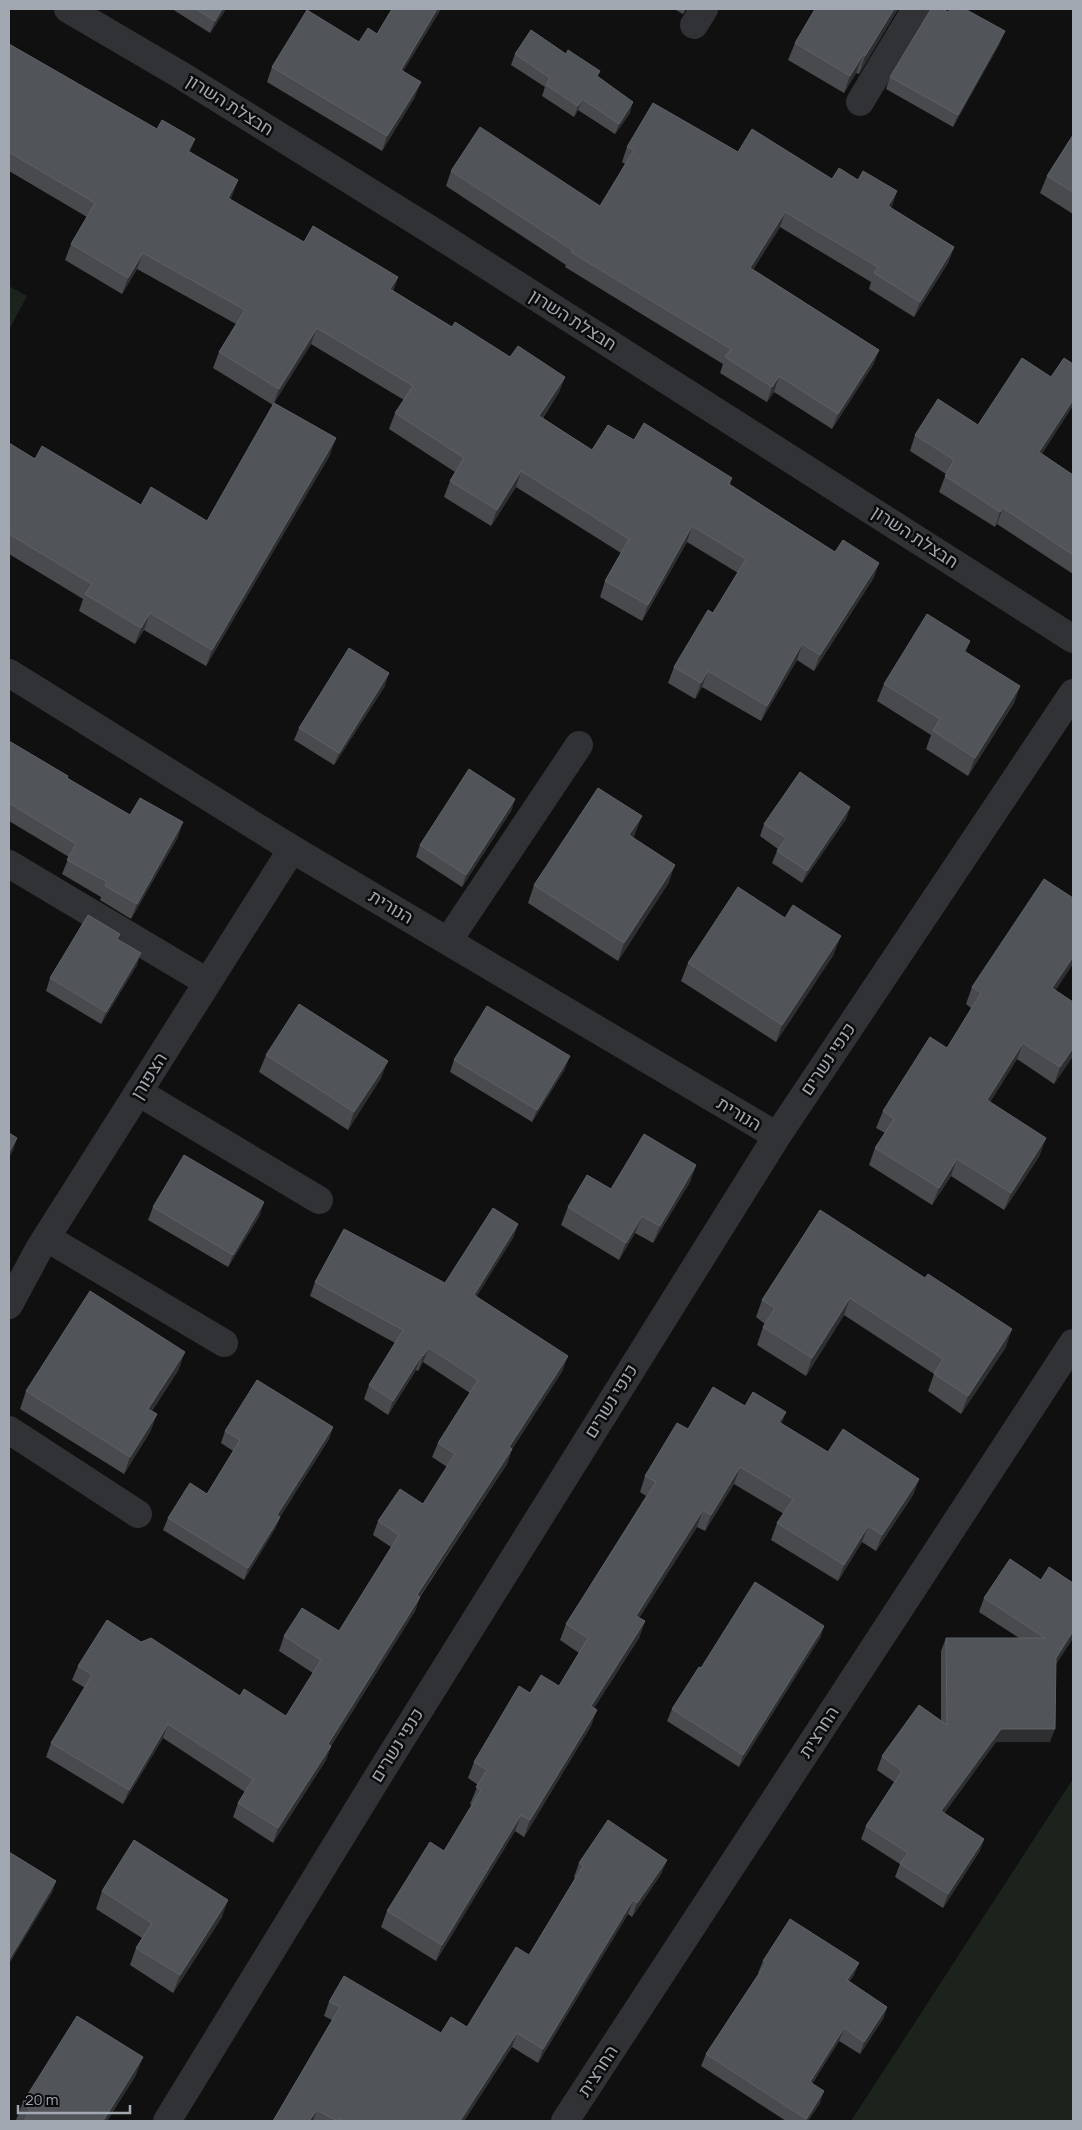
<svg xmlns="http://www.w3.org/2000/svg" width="1082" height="2130" font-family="Manrope,Heebo,sans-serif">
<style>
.green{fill:#1c231d}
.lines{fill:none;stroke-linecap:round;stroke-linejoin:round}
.minor{stroke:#313236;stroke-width:28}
.wall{fill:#484a4e}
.shaded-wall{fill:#2d2f31}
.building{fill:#515459;stroke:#5e6167}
.labels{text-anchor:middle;stroke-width:5;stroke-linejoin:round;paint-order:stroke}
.street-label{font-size:18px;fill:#a2a8b1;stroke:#0b0b0c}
</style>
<rect width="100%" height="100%" fill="#101011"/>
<path class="green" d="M 9,286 L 27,296 L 9,330 Z
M 1073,1779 L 1073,2121 L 851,2121 Z"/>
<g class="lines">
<path class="minor" d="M 68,9 L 179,74 L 434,232 L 1073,639
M 694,25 L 704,9
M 860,102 L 916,9
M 9,673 L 292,849 L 777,1136
M 9,864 L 207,982
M 448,941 L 579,745
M 138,1092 L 319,1200
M 47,1238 L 224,1343
M 9,1305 L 39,1249 L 89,1170 L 292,849
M 9,1430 L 138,1514
M 167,2121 L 382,1770 L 777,1136 L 1073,693
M 565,2121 L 1073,1343"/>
</g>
<path class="wall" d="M 172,9 L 226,9 L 210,33 Z
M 392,9 L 441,9 L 403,71 L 415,97 L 382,151 L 267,82 L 272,67 L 359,42 L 377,34 Z
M 674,9 L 686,9 L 683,14 Z
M 815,9 L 898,9 L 859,74 L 856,73 L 844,93 L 788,60 L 795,43 Z
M 1000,43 L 953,127 L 886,89 L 890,77 Z
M 9,44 L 190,152 L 238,180 L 230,200 L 304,242 L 398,277 L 393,291 L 452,327 L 510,357 L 565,377 L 559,392 L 543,418 L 592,450 L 634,440 L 732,478 L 730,484 L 835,552 L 879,563 L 873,579 L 814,671 L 797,660 L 761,721 L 702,687 L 695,699 L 668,683 L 674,667 L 713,613 L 738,573 L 687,542 L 642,621 L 600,597 L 605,581 L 621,553 L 516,487 L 491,526 L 444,497 L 450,481 L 455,472 L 389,429 L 395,413 L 404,400 L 311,344 L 274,403 L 330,455 L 206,666 L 144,630 L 135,644 L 79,611 L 83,599 L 9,554 L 9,443 L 35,459 L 141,505 L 207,521 L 273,405 L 213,368 L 219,352 L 236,324 L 137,269 L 122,294 L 65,260 L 71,244 L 87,217 L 9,171 Z
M 515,54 L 598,77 L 630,113 L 615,134 L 578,110 L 574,117 L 542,96 L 545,87 L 511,65 Z
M 1073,135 L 1073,214 L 1040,193 L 1047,176 Z
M 627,147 L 738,152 L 832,179 L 858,180 L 897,191 L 891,208 L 954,247 L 948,263 L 914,317 L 869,289 L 871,282 L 780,227 L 753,269 L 879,350 L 873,365 L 832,429 L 774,392 L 767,402 L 720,373 L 723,364 L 565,267 L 566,265 L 446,186 L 451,171 L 600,206 L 625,164 L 622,162 Z
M 978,425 L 1042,454 L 1073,475 L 1073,574 L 997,524 L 995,527 L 939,492 L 946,474 L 910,451 L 915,435 Z
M 966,653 L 1020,686 L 1014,703 L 968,776 L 926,749 L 931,735 L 877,701 L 884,684 Z
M 385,686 L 334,765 L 294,740 L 299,728 Z
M 9,741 L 67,779 L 130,815 L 178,837 L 131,919 L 100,900 L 101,897 L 62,874 L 69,857 L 9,821 Z
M 515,799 L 511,811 L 462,887 L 416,857 L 420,845 Z
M 850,807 L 846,819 L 802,883 L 772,863 L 777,851 L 778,849 L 760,836 L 764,824 Z
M 635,834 L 633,838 L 669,882 L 618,961 L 528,903 L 534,885 Z
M 118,939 L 137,965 L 101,1024 L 46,991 L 50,978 Z
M 834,954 L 776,1042 L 681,981 L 688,963 Z
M 972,987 L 1056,990 L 1073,1056 L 1054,1084 L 1017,1059 L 990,1102 L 1040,1155 L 1004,1210 L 951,1176 L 932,1205 L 869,1165 L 875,1148 L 885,1133 L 876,1128 L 883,1111 L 947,1048 L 971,1008 L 966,1004 Z
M 266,1055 L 381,1078 L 348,1130 L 259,1072 Z
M 454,1060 L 565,1069 L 532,1122 L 450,1072 Z
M 696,1165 L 690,1182 L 653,1243 L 635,1233 L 619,1260 L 561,1225 L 568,1207 L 611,1189 Z
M 153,1207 L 260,1215 L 228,1267 L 148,1220 Z
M 820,1210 L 1006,1347 L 961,1414 L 928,1391 L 934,1374 L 844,1315 L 806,1376 L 757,1345 L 763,1327 L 765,1324 L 756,1317 L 762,1300 Z
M 518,1224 L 513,1238 L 476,1296 L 563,1370 L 512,1449 L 507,1464 L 420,1597 L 415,1611 L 331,1746 L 326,1760 L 273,1843 L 233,1817 L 238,1803 L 245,1792 L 163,1738 L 123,1804 L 46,1757 L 51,1743 L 85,1688 L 72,1680 L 78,1666 L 141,1642 L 240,1696 L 286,1716 L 313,1673 L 279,1651 L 284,1636 L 339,1631 L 391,1547 L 373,1535 L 378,1521 L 423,1504 L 447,1467 L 432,1457 L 438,1443 L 470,1393 L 423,1362 L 418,1371 L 416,1370 L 388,1415 L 364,1399 L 369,1385 L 395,1343 L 310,1296 L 315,1282 L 445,1283 Z
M 179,1369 L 152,1411 L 157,1414 L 150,1432 L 124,1474 L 20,1409 L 26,1391 Z
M 745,1406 L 786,1412 L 781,1424 L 828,1452 L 919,1479 L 913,1495 L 876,1551 L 862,1542 L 838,1581 L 771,1540 L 777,1523 L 784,1514 L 734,1484 L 705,1531 L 697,1527 L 639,1618 L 645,1621 L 639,1638 L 594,1708 L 591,1726 L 524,1837 L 515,1831 L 436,1961 L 381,1927 L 387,1911 L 444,1851 L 472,1805 L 470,1804 L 478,1785 L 468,1778 L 474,1762 L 530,1693 L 559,1686 L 579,1653 L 560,1640 L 566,1624 L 646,1496 L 640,1492 L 645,1476 L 688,1429 Z
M 333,1427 L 329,1439 L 280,1517 L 275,1529 L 244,1580 L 163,1530 L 168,1518 L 207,1494 L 233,1451 L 221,1443 L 225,1431 Z
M 984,1598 L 1073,1638 L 1056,1664 L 1050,1742 L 996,1742 L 944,1813 L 984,1839 L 979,1852 L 943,1908 L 895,1877 L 900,1864 L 861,1839 L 866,1826 L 894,1782 L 877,1770 L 882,1756 L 941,1721 L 941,1651 L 946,1638 L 1019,1638 L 979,1612 Z
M 824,1626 L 820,1638 L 739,1767 L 667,1721 L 672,1709 Z
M 667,1860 L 661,1874 L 632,1917 L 628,1914 L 538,2063 L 512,2047 L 464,2121 L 273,2121 L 332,2020 L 324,2016 L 329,2002 L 441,2033 L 467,2027 L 529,1955 L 575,1878 L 574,1877 L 579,1863 Z
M 102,1891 L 222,1917 L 173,1993 L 130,1965 L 136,1948 L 142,1938 L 96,1909 Z
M 763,1961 L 854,1975 L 849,1982 L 887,2007 L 883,2019 L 860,2054 L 839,2041 L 812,2084 L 820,2103 L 808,2121 L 786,2121 L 701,2066 L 706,2054 L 759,1973 L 758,1973 Z
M 136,2075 L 107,2121 L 18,2121 L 16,2120 L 23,2102 Z"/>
<path class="shaded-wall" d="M 222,9 L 226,9 L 210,33 L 215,21 Z
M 437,9 L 441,9 L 395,85 L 401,70 Z
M 894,9 L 898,9 L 859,74 L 865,56 Z
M 1005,31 L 1000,43 L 953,127 L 958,115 Z
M 863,55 L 856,73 L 844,93 L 850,76 Z
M 421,82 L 415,97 L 382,151 L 387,136 Z
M 582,99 L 578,110 L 574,117 L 578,106 Z
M 633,102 L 630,113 L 615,134 L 619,124 Z
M 195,139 L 189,155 L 188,151 Z
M 238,180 L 232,196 L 222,214 L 228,198 Z
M 897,191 L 892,206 L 883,221 L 888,206 Z
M 785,212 L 780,227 L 745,283 L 750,268 Z
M 954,247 L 948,263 L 914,317 L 920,302 Z
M 143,253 L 137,269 L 122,294 L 128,278 Z
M 398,277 L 392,293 L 390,289 Z
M 317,328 L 311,344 L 273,405 L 279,389 Z
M 879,350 L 873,365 L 832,429 L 838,414 Z
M 779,376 L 774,392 L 767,402 L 772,387 Z
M 565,377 L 559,392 L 533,432 L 539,416 Z
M 1073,400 L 1073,406 L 1033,468 L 1039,452 Z
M 336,438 L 330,455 L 206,666 L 212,650 Z
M 521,471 L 516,487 L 491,526 L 497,510 Z
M 1003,508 L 997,524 L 995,527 L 1000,512 Z
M 692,526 L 687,542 L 642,621 L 648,605 Z
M 879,563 L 873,579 L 814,671 L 820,655 Z
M 150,613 L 144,630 L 135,644 L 141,628 Z
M 970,641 L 964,658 L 964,651 Z
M 802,644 L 797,660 L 761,721 L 767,706 Z
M 708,671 L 702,687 L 695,699 L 701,683 Z
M 389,673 L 385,686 L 334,765 L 339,753 Z
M 1020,686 L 1014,703 L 968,776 L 975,758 Z
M 515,799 L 511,811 L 462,887 L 466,875 Z
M 850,807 L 846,819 L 802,883 L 807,871 Z
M 642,816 L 635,834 L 623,853 L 629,835 Z
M 183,822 L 178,837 L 131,919 L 137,904 Z
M 675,865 L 669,882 L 618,961 L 624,943 Z
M 841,936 L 834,954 L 776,1042 L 782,1025 Z
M 141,953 L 137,965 L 101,1024 L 106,1012 Z
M 1073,957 L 1073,964 L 1046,1005 L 1052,988 Z
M 1023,1043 L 1017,1059 L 981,1117 L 987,1100 Z
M 1073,1048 L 1073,1056 L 1054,1084 L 1060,1067 Z
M 570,1056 L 565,1069 L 532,1122 L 537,1110 Z
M 388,1061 L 381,1078 L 348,1130 L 354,1112 Z
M 17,1138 L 13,1151 L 9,1157 L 9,1152 Z
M 1046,1138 L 1040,1155 L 1004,1210 L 1011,1193 Z
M 957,1159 L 951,1176 L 932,1205 L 939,1188 Z
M 696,1165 L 690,1182 L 653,1243 L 660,1226 Z
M 264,1202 L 260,1215 L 228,1267 L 233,1255 Z
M 642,1216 L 635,1233 L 619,1260 L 626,1243 Z
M 518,1224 L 513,1238 L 469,1309 L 474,1295 Z
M 850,1298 L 844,1315 L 806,1376 L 812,1358 Z
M 1012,1329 L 1006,1347 L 961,1414 L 968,1396 Z
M 429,1348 L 423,1362 L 418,1371 L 423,1356 Z
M 185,1352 L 179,1369 L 142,1426 L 148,1409 Z
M 422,1355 L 416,1370 L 388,1415 L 393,1401 Z
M 568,1356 L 563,1370 L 504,1462 L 509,1447 Z
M 786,1412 L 780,1428 L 779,1422 Z
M 157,1414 L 150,1432 L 124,1474 L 130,1457 Z
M 333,1427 L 329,1439 L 273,1528 L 277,1515 Z
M 512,1449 L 507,1464 L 411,1609 L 417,1595 Z
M 740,1467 L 734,1484 L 705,1531 L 711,1515 Z
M 919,1479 L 913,1495 L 876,1551 L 882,1535 Z
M 703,1510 L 697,1527 L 630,1632 L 636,1616 Z
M 280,1517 L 275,1529 L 244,1580 L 248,1568 Z
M 868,1526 L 862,1542 L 838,1581 L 844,1565 Z
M 420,1597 L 415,1611 L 327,1752 L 331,1746 L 326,1760 L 273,1843 L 278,1828 L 328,1744 Z
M 645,1621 L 639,1638 L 585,1722 L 591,1706 Z
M 824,1626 L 820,1638 L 739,1767 L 743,1755 Z
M 1073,1631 L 1073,1638 L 1051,1672 L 1056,1658 Z
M 597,1710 L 591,1726 L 524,1837 L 530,1820 Z
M 168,1724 L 163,1738 L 123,1804 L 129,1790 Z
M 1001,1729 L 1055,1729 L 1050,1742 L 996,1742 L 936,1825 L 941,1811 Z
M 521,1815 L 515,1831 L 436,1961 L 442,1945 Z
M 984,1839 L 979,1852 L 943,1908 L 948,1894 Z
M 667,1860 L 661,1874 L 632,1917 L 637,1903 Z
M 56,1881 L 52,1893 L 9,1964 L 9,1960 Z
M 228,1900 L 222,1917 L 173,1993 L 180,1975 Z
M 633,1900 L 628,1914 L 538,2063 L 543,2049 Z
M 859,1963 L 854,1975 L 842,1992 L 847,1980 Z
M 887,2007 L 883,2019 L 860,2054 L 864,2042 Z
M 844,2028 L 839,2041 L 805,2094 L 810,2082 Z
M 517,2033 L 512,2047 L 464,2121 L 460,2121 Z
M 143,2057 L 136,2075 L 107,2121 L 103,2121 Z
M 824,2091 L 820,2103 L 808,2121 L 806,2121 Z
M 317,2110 L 313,2121 L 309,2121 Z"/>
<path class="building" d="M 196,9 L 222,9 L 215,21 Z
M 392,9 L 437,9 L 401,70 L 421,82 L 387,136 L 272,67 L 307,10 L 359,42 L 368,28 L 377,34 Z
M 815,9 L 894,9 L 865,56 L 863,55 L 850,76 L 795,43 Z
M 931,9 L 943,9 L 948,12 L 950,9 L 965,9 L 1005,31 L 958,115 L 890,77 Z
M 531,30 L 566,54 L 568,50 L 600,71 L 597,76 L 633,102 L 619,124 L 582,99 L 578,106 L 546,85 L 550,78 L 515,54 Z
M 9,44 L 157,129 L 162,120 L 195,139 L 188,151 L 238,180 L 228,198 L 304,242 L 313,226 L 398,277 L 390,289 L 452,327 L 455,322 L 510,357 L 518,346 L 565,377 L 539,416 L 592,450 L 608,425 L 634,440 L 644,423 L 732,478 L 728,484 L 835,552 L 843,540 L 879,563 L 820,655 L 802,644 L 767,706 L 708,671 L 701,683 L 674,667 L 708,610 L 713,613 L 746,559 L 692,526 L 648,605 L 605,581 L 629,539 L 521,471 L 497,510 L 450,481 L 464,458 L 395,413 L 413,386 L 317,328 L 279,389 L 219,352 L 245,310 L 143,253 L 128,278 L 71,244 L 95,203 L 9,152 Z
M 653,103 L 738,152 L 752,129 L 832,179 L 839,168 L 858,180 L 863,171 L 897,191 L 888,206 L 954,247 L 920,302 L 874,273 L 878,267 L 785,212 L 750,268 L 879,350 L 838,414 L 779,376 L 772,387 L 725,357 L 731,349 L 571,252 L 572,250 L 451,171 L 480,127 L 600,206 L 634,150 L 627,147 Z
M 1073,135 L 1073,192 L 1047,176 Z
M 1022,358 L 1051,377 L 1064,358 L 1073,364 L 1073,400 L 1039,452 L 1073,475 L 1073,555 L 1003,508 L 1000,512 L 945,476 L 954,460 L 915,435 L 938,399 L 978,425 Z
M 274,403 L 336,438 L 212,650 L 150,613 L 141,628 L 85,594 L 92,584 L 9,534 L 9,443 L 35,459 L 42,446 L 141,505 L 151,487 L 207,521 Z
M 927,614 L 970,641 L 964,651 L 1020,686 L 975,758 L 933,731 L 940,719 L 884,684 Z
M 349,648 L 389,673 L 339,753 L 299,728 Z
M 9,741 L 68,776 L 67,778 L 130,815 L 140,798 L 183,822 L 137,904 L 105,886 L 107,882 L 67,860 L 76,844 L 9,803 Z
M 469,769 L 515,799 L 466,875 L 420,845 Z
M 800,772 L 850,807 L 807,871 L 777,851 L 786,838 L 764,824 Z
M 598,788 L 642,816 L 629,835 L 675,865 L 624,943 L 534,885 Z
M 1044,879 L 1073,898 L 1073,957 L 1052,988 L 1073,1002 L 1073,1048 L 1060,1067 L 1023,1043 L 987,1100 L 1046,1138 L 1011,1193 L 957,1159 L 939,1188 L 875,1148 L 894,1119 L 883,1111 L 930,1037 L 947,1048 L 981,993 L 972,987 Z
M 738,887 L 785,918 L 793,905 L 841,936 L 782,1025 L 688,963 Z
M 88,915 L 120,934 L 117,939 L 141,953 L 106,1012 L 50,978 Z
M 299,1004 L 388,1061 L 354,1112 L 266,1055 Z
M 487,1006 L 570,1056 L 537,1110 L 454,1060 Z
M 9,1133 L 17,1138 L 9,1152 Z
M 644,1134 L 696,1165 L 660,1226 L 642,1216 L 626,1243 L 568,1207 L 587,1175 L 611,1189 Z
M 184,1155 L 264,1202 L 233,1255 L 153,1207 Z
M 493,1208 L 518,1224 L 474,1295 L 568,1356 L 509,1447 L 512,1449 L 417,1595 L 420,1597 L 328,1744 L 331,1746 L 278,1828 L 238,1803 L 253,1779 L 168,1724 L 129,1790 L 51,1743 L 92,1675 L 78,1666 L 107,1620 L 141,1642 L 151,1638 L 240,1696 L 244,1689 L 286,1716 L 321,1660 L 284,1636 L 302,1608 L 339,1631 L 399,1535 L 378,1521 L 400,1489 L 423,1504 L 455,1454 L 438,1443 L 478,1380 L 429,1348 L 423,1356 L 422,1355 L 393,1401 L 369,1385 L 403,1330 L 315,1282 L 344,1229 L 445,1283 Z
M 820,1210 L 925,1278 L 928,1274 L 1012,1329 L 968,1396 L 934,1374 L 943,1359 L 850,1298 L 812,1358 L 763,1327 L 775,1308 L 762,1300 Z
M 90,1291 L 185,1352 L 148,1409 L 157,1414 L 130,1457 L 26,1391 Z
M 257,1380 L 333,1427 L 277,1515 L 280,1517 L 248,1568 L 168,1518 L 190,1483 L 207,1494 L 240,1440 L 225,1431 Z
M 713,1387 L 745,1406 L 753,1392 L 786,1412 L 779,1422 L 828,1452 L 843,1429 L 919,1479 L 882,1535 L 868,1526 L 844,1565 L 777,1523 L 793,1499 L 740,1467 L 711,1515 L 703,1510 L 636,1616 L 645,1621 L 591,1706 L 597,1710 L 530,1820 L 521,1815 L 442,1945 L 387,1911 L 430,1842 L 444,1851 L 481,1790 L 476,1787 L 487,1770 L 474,1762 L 519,1686 L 530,1693 L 541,1675 L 559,1686 L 588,1638 L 566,1624 L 656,1482 L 645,1476 L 677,1423 L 688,1429 Z
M 1010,1559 L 1041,1580 L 1049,1567 L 1073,1583 L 1073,1631 L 1056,1658 L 1055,1729 L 1001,1729 L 941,1811 L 984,1839 L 948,1894 L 900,1864 L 908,1853 L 866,1826 L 902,1771 L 882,1756 L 919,1705 L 947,1725 L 946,1638 L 1045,1638 L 984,1598 Z
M 755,1582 L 824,1626 L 743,1755 L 672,1709 L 699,1667 L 701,1668 Z
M 608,1820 L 667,1860 L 637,1903 L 633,1900 L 543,2049 L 517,2033 L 460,2121 L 343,2121 L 340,2119 L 339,2121 L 337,2121 L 317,2110 L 309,2121 L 273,2121 L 340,2007 L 329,2002 L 344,1976 L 441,2033 L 451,2017 L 467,2027 L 516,1947 L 529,1955 L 583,1866 L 579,1863 Z
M 134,1840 L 228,1900 L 180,1975 L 136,1948 L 152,1923 L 102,1891 Z
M 9,1852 L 56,1881 L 9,1960 Z
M 790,1919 L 859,1963 L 847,1980 L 887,2007 L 864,2042 L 844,2028 L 810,2082 L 824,2091 L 806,2119 L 706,2054 L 766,1963 L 763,1961 Z
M 77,2016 L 143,2057 L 103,2121 L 24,2121 L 30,2111 L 23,2102 Z"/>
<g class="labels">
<g class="street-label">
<text transform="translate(230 105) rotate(32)" y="6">חבצלת השרון</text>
<text transform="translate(573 320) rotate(32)" y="6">חבצלת השרון</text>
<text transform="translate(915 537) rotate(33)" y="6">חבצלת השרון</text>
<text transform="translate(391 907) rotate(31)" y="6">הנורית</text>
<text transform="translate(828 1059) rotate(-56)" y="6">כנפי נשרים</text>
<text transform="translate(149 1076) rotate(-58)" y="6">הצפורן</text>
<text transform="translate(739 1114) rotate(31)" y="6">הנורית</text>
<text transform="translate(611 1401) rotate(-58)" y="6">כנפי נשרים</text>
<text transform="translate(819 1732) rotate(-57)" y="6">החרצית</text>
<text transform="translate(397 1745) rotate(-58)" y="6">כנפי נשרים</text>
<text transform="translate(598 2071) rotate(-57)" y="6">החרצית</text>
</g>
</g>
<rect width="1082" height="2130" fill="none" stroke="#a2a8b1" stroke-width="20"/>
<path d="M18 2105v8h112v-8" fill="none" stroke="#a2a8b1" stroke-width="2.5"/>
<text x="25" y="2105" font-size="15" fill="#a2a8b1" stroke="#0b0b0c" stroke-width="4" paint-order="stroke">20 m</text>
</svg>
